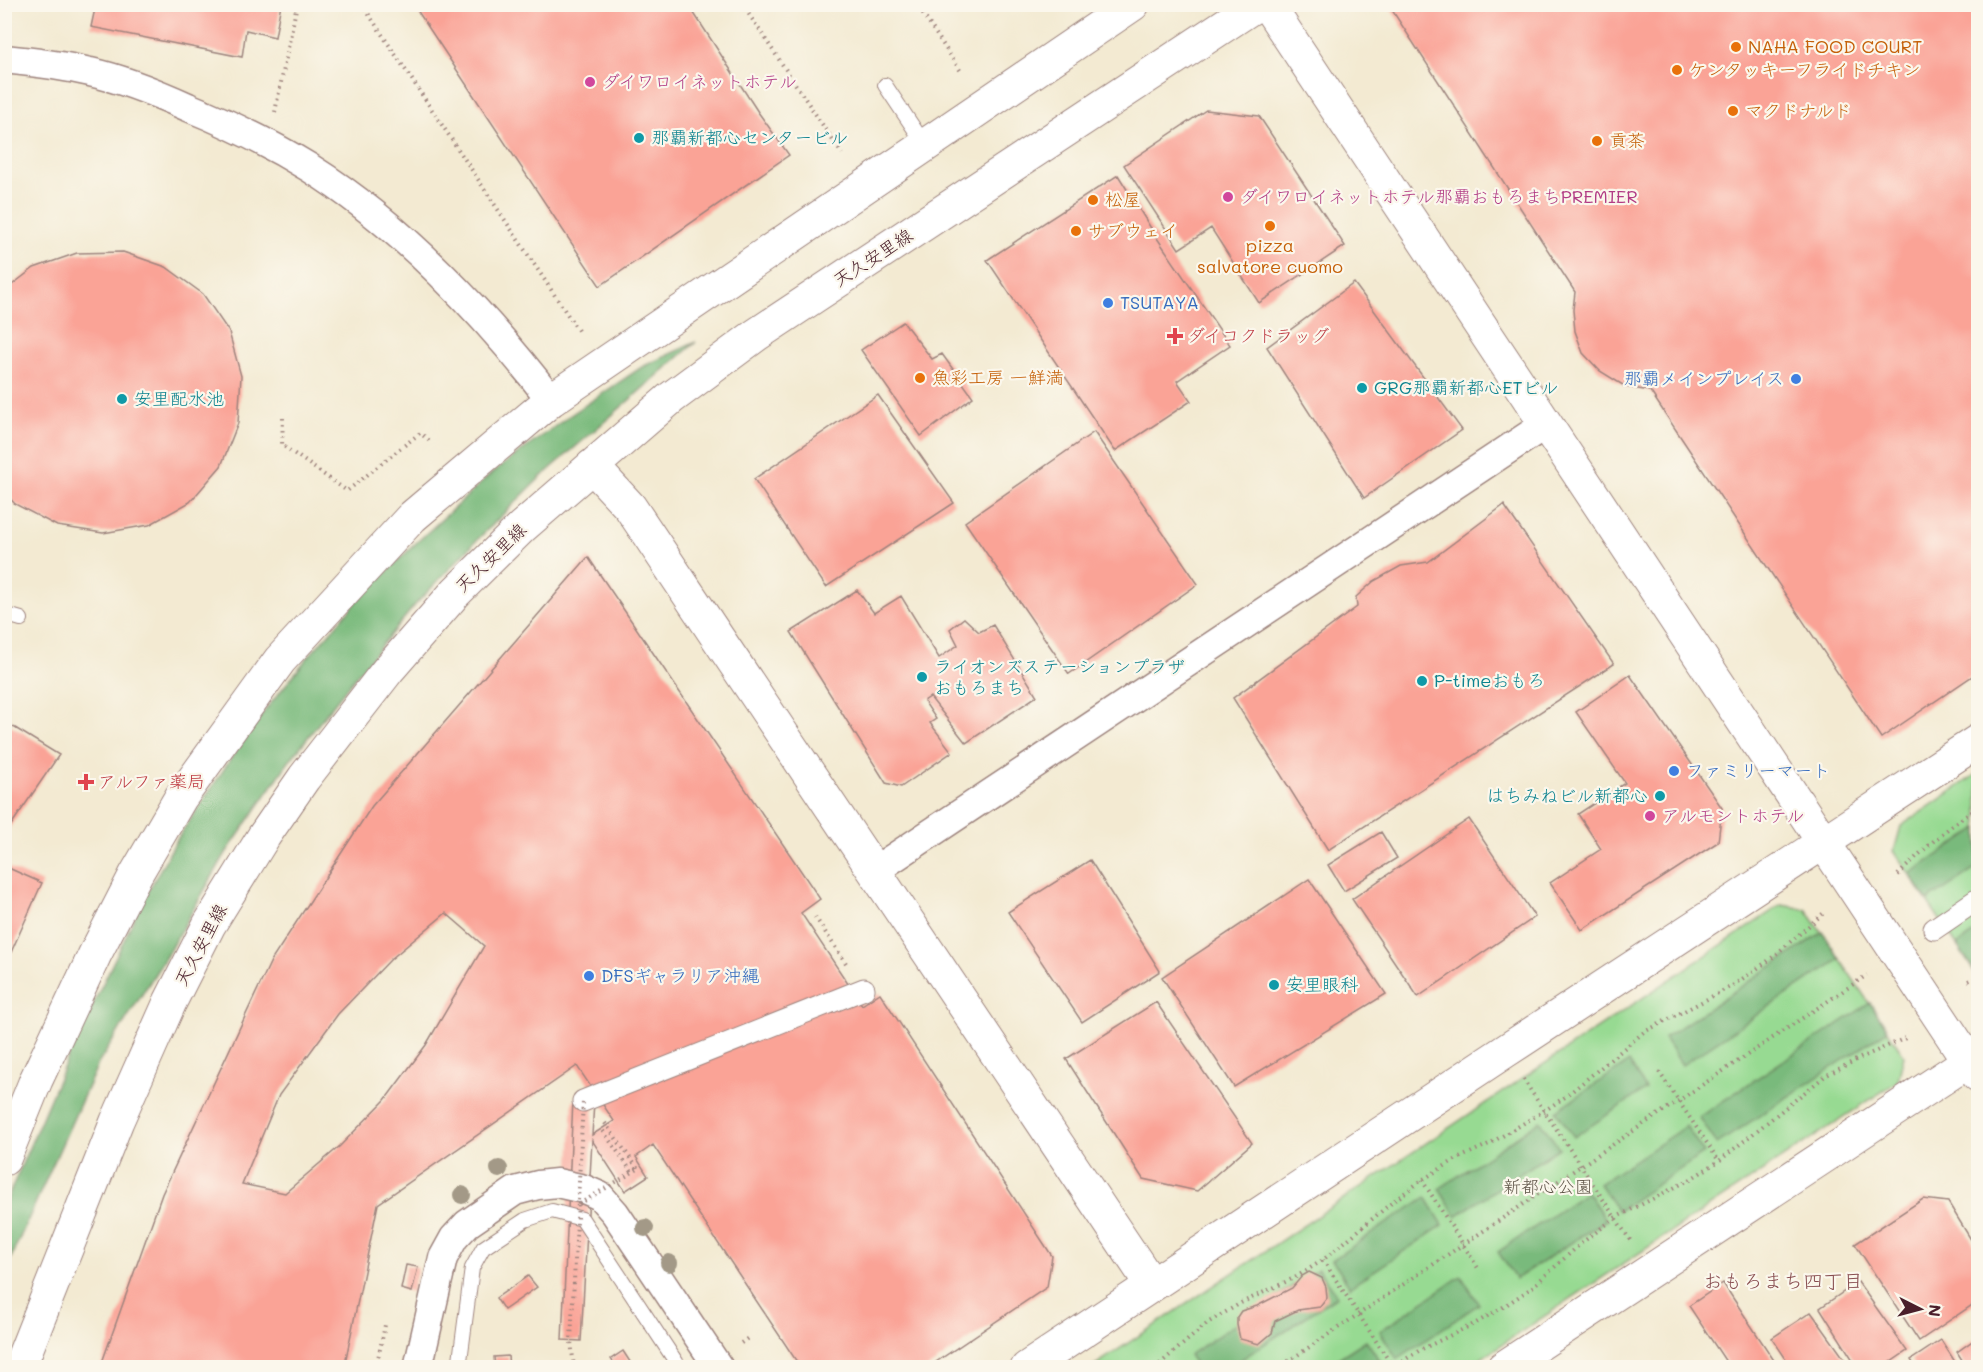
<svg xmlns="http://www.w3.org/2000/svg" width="1983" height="1372" font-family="Mali,'Klee One',sans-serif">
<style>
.green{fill:#97da92;stroke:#707c5e;stroke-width:1.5}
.forest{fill:#79ba7c;stroke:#626c54;stroke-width:1.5}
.building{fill:#faa396;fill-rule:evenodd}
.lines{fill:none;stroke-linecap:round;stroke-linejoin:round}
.service-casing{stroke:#9e847e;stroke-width:16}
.pedestrian-casing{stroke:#9e847e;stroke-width:23}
.minor-casing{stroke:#9e847e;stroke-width:31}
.tertiary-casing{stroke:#9e847e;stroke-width:35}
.path{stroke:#9e847e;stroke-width:4;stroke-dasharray:1.5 4.5;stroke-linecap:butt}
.service{stroke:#fff;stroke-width:14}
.pedestrian{stroke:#fff;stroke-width:21}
.minor{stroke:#fff;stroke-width:28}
.tertiary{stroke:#fff;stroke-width:33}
.path-bridge{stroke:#9e847e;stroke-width:4;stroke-dasharray:1.5 4.5;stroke-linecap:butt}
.tree{fill:#a39987}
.food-dot{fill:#e8710a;stroke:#fbf7ec;stroke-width:2}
.hotel-dot{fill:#d1479c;stroke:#fbf7ec;stroke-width:2}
.culture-dot{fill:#0f9aa8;stroke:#fbf7ec;stroke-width:2}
.shop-dot{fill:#3f7fe0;stroke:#fbf7ec;stroke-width:2}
.health-dot{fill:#e0444e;stroke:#fbf7ec;stroke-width:2}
.labels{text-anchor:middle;stroke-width:4.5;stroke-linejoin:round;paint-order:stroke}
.food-label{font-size:18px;fill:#c56008;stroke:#fbf7ec;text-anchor:start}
.hotel-label{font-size:18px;fill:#b23c85;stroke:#fbf7ec;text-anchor:start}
.culture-label{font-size:18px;fill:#0d838f;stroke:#fbf7ec;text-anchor:start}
.street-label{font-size:18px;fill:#4a1f2b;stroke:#fbf7ec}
.shop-label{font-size:18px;fill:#366cbe;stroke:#fbf7ec;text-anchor:start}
.health-label{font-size:18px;fill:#be3a42;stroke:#fbf7ec;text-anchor:start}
.park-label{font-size:18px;fill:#61574a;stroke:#fbf7ec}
.neighbourhood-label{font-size:20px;fill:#884d50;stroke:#fbf7ec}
</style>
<rect width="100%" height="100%" fill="#fbf7ec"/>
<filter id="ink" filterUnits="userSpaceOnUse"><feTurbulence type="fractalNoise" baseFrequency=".0167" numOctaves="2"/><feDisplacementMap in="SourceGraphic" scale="12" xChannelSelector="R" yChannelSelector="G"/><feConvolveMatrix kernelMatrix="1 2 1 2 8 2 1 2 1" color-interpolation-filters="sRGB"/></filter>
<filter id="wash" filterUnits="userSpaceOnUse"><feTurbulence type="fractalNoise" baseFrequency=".008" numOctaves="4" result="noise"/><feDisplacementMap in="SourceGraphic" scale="24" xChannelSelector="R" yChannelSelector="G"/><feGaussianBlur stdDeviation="1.35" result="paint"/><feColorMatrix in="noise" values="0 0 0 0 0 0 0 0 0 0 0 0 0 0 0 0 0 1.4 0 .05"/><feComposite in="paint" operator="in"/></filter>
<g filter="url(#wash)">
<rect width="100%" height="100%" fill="#f3ead2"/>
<path class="green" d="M 1978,773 L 1978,977 L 1894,851 L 1901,826 Z
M 1781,905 L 1806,909 L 1904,1055 L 1898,1081 L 1468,1367 L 1091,1368 Z"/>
<path class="forest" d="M 696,342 L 541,477 L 475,542 L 416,604 L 351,682 L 288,763 L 226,853 L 165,958 L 98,1064 L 5,1271 L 5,1204 L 70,1052 L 142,902 L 176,841 L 254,724 L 308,657 L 360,598 L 416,543 L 492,473 L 569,416 L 642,367 Z
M 1978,828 L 1978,867 L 1927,901 L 1910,874 Z
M 1978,930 L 1978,969 L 1975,972 L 1957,945 Z
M 1823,932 L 1840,959 L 1682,1065 L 1664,1038 Z
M 1870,1003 L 1888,1030 L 1717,1144 L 1699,1117 Z
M 1629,1062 L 1646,1089 L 1574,1137 L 1556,1111 Z
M 1540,1121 L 1559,1148 L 1456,1216 L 1439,1189 Z
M 1686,1126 L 1704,1153 L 1618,1211 L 1599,1184 Z
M 1587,1192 L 1606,1220 L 1516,1279 L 1498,1252 Z
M 1426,1197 L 1443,1225 L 1350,1287 L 1332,1260 Z
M 1318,1269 L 1337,1296 L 1230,1367 L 1197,1367 L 1189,1355 Z
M 1461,1276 L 1479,1304 L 1397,1359 L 1380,1331 Z
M 1366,1340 L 1384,1367 L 1325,1367 Z"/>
<g id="blocks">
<path class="building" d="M 96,4 L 281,4 L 275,37 L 246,30 L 242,57 L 91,27 Z
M 413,4 L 688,4 L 758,112 L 789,155 L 600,286 Z
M 1394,4 L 1978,4 L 1978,672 L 1881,738 L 1650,391 L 1626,387 L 1600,371 L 1583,353 L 1575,331 L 1573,310 L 1575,292 L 1390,7 Z
M 1206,110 L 1259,116 L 1345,246 L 1259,303 L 1211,228 L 1179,249 L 1124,165 Z
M 1118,175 L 1157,238 L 1230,345 L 1177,381 L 1191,401 L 1115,451 L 987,260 Z
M 123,252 L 166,267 L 203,294 L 229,332 L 241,376 L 238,423 L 221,466 L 190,502 L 149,525 L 103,533 L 57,526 L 15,504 L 4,492 L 4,291 L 34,268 L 77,253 Z
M 1354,283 L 1462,430 L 1364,498 L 1267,347 Z
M 903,322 L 932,359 L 942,354 L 973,397 L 921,436 L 861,350 Z
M 878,395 L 954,503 L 826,587 L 754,479 Z
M 1094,432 L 1198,584 L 1069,674 L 965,522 Z
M 1504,505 L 1614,664 L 1328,850 L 1233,698 L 1357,607 L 1356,597 L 1374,581 L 1401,566 L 1428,562 Z
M 588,557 L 820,899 L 801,913 L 862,1005 L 880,993 L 1052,1256 L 1047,1287 L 927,1368 L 801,1368 L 653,1145 L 636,1157 L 648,1176 L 625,1191 L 592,1140 L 581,1341 L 562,1340 L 573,1100 L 594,1102 L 592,1135 L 614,1121 L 577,1066 L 378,1204 L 344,1368 L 100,1368 L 162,1194 L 271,961 L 372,806 ZM 446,913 L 484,946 L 426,1045 L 385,1100 L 340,1146 L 285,1193 L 242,1184 L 279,1095 L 338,1014 L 391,959 Z
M 857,590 L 874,613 L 901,596 L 939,658 L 958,645 L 950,629 L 964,618 L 979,632 L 993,625 L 1037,696 L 966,743 L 930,697 L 924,701 L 936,719 L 930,723 L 952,752 L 901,787 L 886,783 L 791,632 Z
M 1630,675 L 1722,808 L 1718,842 L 1582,930 L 1550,883 L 1601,849 L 1578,814 L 1625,783 L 1576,712 Z
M 7,723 L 59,755 L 7,831 L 4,830 L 4,728 Z
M 1469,819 L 1535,917 L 1418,997 L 1352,899 Z
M 1381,832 L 1397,858 L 1344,891 L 1328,865 Z
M 1090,860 L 1160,971 L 1082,1022 L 1008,912 Z
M 4,866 L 42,883 L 4,968 Z
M 1309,879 L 1386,994 L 1234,1087 L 1162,977 Z
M 1156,1002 L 1252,1143 L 1197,1191 L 1143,1179 L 1066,1059 Z
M 1923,1199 L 1948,1202 L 1978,1251 L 1978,1301 L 1919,1341 L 1855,1244 Z
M 406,1265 L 418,1267 L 412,1292 L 401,1289 Z
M 1309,1272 L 1322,1278 L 1326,1287 L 1327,1298 L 1320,1307 L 1298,1310 L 1275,1321 L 1272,1333 L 1259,1344 L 1240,1339 L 1237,1325 L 1237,1317 L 1241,1311 L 1257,1306 L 1292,1288 L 1302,1276 Z
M 528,1276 L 537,1287 L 504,1310 L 496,1298 Z
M 1858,1282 L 1907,1351 L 1882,1368 L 1858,1368 L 1820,1308 Z
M 1723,1283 L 1779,1368 L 1730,1368 L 1689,1306 Z
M 1811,1312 L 1851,1368 L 1792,1368 L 1772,1338 Z
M 1978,1337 L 1978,1368 L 1967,1368 L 1957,1352 Z
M 1941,1340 L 1959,1368 L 1916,1368 L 1911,1360 Z
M 623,1351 L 634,1368 L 617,1368 L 611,1359 Z
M 508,1356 L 509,1368 L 495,1368 L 494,1357 Z"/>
</g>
</g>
<g filter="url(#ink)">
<use href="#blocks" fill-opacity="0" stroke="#9e847e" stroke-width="1.5"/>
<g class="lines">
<g class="service-casing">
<path id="service" d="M 885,85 L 925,145
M 4,614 L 21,619
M 459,1368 L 472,1268 L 483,1248 L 525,1220 L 552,1211 L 582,1219 L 680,1368"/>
</g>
<g class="pedestrian-casing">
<path id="pedestrian" d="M 1934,929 L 1978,899
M 583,1101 L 864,989"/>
</g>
<g class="minor-casing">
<path id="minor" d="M 4,59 C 33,62 62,65 90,72 C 123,79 157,93 188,107 C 230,124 271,144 310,168 C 401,225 486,315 551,400
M 874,871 L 1546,424
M 418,1368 L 443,1258 L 454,1238 L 467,1224 L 515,1191 L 538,1185 L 557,1183 L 584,1189 L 600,1196 L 615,1213 L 719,1368"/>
</g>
<g class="tertiary-casing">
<path id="tertiary" d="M 1267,4 L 1978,1075
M 592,466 L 630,507 L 1151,1284
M 4,1159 L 36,1080 L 95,954 L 136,874 L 181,797 L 280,660 L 412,517 L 551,400 L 1133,4
M 19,1368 L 117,1121 L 170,1002 L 209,925 L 264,836 L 304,778 L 388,670 L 456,592 L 522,527 L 671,398 L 756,335 L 1257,4
M 1027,1368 L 1504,1052 L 1978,741
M 1503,1368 L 1978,1055"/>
</g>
<path class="path" d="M 362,4 L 579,332
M 742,4 L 842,154
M 916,4 L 962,73
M 275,112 L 297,4
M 283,418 L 282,445 L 347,491 L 420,433 L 431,442
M 1898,875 C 1923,850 1948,826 1978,808
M 815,917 L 848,966
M 1968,981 L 1978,977
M 1659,1072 L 1719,1161
M 1523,1079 L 1632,1243
M 605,1123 L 638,1169
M 603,1131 L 632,1172
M 1422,1180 L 1478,1268
M 1323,1260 L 1393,1367
M 741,1343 L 748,1338
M 1286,1362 L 1290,1368
M 376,1368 L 385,1325
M 1155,1368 L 1209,1322 L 1241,1303 L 1296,1277 L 1323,1260 L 1395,1200 L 1422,1180 L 1453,1161 L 1489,1144 L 1544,1111 L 1565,1097 L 1644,1032 L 1732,986 L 1768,961 L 1825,912
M 1278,1368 L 1867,975
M 1392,1368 L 1420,1350 L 1476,1323 L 1503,1307 L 1530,1289 L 1584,1241 L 1615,1218 L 1689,1180 L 1719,1161 L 1825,1076 L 1858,1059 L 1908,1037"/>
<use href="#service" class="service"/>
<use href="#pedestrian" class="pedestrian"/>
<use href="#minor" class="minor"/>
<use href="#tertiary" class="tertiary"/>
<path class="path-bridge" d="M 579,1204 L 638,1169
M 574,1368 L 571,1341 L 583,1101"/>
</g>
<g class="tree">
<circle cx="499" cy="1169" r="9"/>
<circle cx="462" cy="1195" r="9"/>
<circle cx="645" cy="1228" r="9"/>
<circle cx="669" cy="1263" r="9"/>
</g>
</g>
<g class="food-dot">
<circle cx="1736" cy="47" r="6"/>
<circle cx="1677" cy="70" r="6"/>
<circle cx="1733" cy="111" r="6"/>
<circle cx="1597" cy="141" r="6"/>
<circle cx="1093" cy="200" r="6"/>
<circle cx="1270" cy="226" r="6"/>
<circle cx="1076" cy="231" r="6"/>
<circle cx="920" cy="378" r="6"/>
</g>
<g class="hotel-dot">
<circle cx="590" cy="82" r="6"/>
<circle cx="1228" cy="197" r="6"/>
<circle cx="1650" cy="816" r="6"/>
</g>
<g class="culture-dot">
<circle cx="639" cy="138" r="6"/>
<circle cx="1362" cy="388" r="6"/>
<circle cx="122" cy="399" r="6"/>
<circle cx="922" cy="677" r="6"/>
<circle cx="1422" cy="681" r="6"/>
<circle cx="1660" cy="796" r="6"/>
<circle cx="1274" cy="985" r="6"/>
</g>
<g class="shop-dot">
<circle cx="1108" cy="303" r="6"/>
<circle cx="1796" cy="379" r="6"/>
<circle cx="1674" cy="771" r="6"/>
<circle cx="589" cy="976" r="6"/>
</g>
<g class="health-dot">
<path d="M1172 327h6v6h6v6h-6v6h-6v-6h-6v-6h6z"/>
<path d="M83 773h6v6h6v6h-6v6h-6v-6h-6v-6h6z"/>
</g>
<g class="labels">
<g class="food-label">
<text x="1748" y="53">NAHA FOOD COURT</text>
<text x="1689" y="76">ケンタッキーフライドチキン</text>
<text x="1745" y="117">マクドナルド</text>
<text x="1609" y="147">貢茶</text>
<text x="1105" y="206">松屋</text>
<text x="1088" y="237">サブウェイ</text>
<text x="1270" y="252" text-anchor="middle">pizza<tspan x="1270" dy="21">salvatore cuomo</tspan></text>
<text x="932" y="384">魚彩工房 一鮮満</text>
</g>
<g class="hotel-label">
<text x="602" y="88">ダイワロイネットホテル</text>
<text x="1240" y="203">ダイワロイネットホテル那覇おもろまちPREMIER</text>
<text x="1662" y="822">アルモントホテル</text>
</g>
<g class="culture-label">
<text x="651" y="144">那覇新都心センタービル</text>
<text x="1374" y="394">GRG那覇新都心ETビル</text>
<text x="134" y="405">安里配水池</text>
<text x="934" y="673">ライオンズステーションプラザ<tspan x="934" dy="21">おもろまち</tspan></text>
<text x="1434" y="687">P-timeおもろ</text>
<text x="1648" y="802" text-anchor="end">はちみねビル新都心</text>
<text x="1286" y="991">安里眼科</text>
</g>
<g class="street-label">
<text transform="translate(873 258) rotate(-33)" y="6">天久安里線</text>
<text transform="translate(491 558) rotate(-44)" y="6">天久安里線</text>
<text transform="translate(201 945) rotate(-62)" y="6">天久安里線</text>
</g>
<g class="shop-label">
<text x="1120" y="309">TSUTAYA</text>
<text x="1784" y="385" text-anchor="end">那覇メインプレイス</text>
<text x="1686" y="777">ファミリーマート</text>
<text x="601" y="982">DFSギャラリア沖縄</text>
</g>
<g class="health-label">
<text x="1187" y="342">ダイコクドラッグ</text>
<text x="98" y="788">アルファ薬局</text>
</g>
<g class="park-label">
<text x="1548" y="1193">新都心公園</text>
</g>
<g class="neighbourhood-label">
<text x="1783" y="1288">おもろまち四丁目</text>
</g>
</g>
<rect width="1983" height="1372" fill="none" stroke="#fbf7ec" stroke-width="24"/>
<g transform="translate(1920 1309) rotate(96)" stroke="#fbf7ec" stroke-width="4.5" paint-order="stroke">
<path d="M0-4.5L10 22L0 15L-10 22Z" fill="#4a1f2b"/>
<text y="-9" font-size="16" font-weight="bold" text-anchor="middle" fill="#4a1f2b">N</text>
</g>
</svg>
